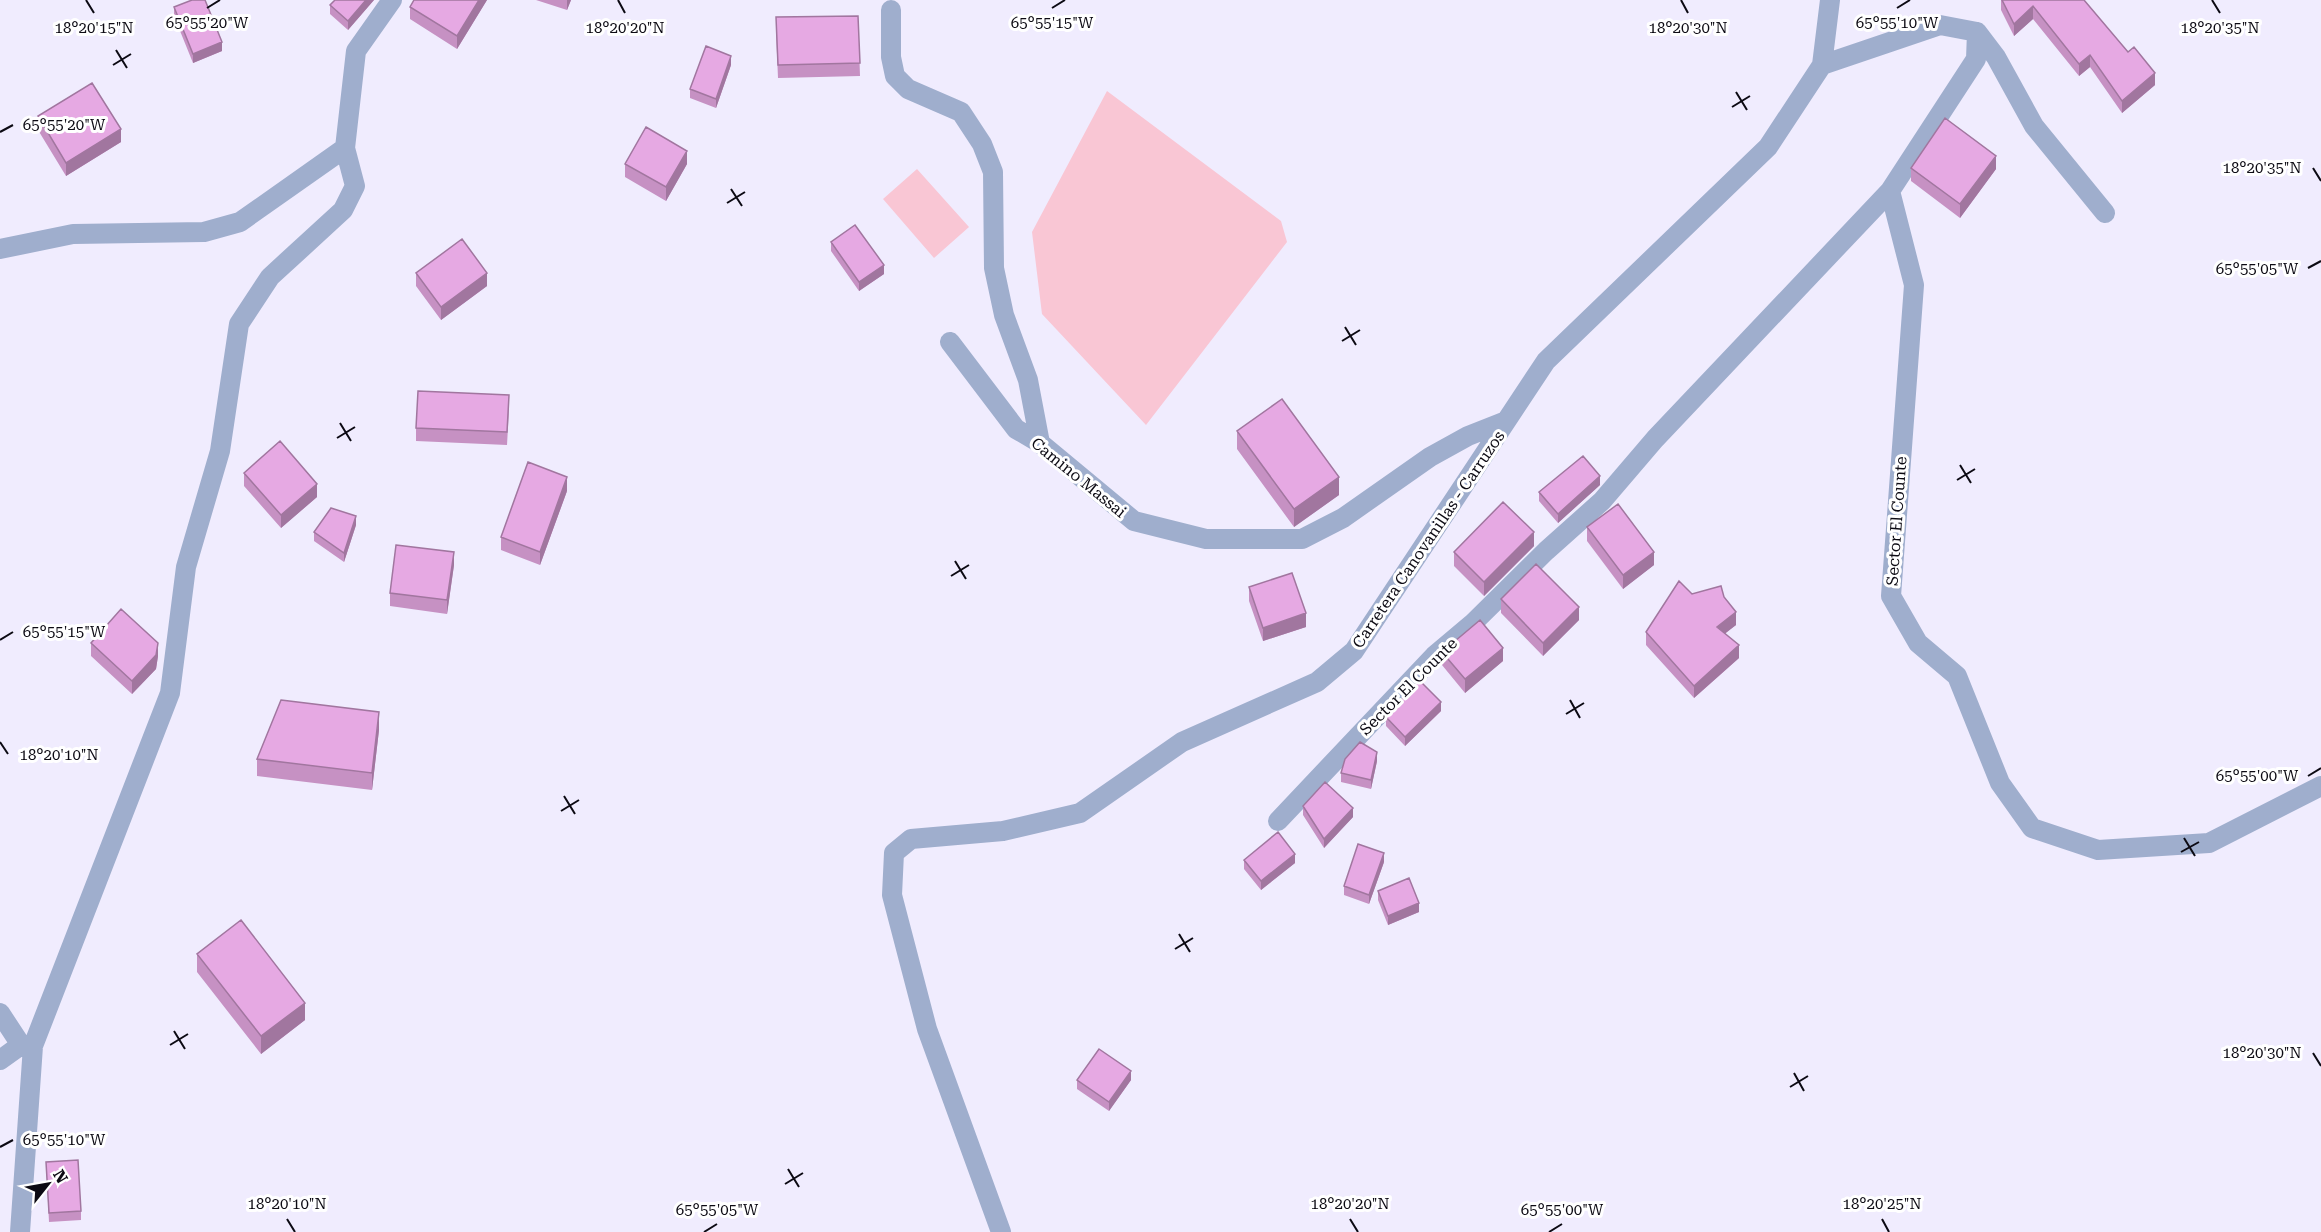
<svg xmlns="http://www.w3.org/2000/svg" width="2321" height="1232" font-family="'Roboto Serif',serif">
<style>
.green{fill:#f9c6d4}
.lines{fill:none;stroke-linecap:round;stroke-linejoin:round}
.minor{stroke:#9faecd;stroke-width:20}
.wall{fill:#c691c3}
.shaded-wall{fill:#a1769f}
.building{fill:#e6a9e3;stroke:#a1769f;stroke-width:1.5}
.ticks{fill:none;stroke:#0c0a13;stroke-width:2}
.labels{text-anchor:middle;stroke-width:6;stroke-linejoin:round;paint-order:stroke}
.street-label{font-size:16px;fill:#0c0a13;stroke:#fff}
.ticks-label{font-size:15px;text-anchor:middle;fill:#0c0a13;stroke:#fff;stroke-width:6;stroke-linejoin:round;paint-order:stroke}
</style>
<rect width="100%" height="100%" fill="#f0ecfe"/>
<path class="green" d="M 1107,91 L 1281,221 L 1287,242 L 1146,425 L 1042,314 L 1032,232 Z
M 917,169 L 969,227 L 934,258 L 883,199 Z"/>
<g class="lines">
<path class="minor" d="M 891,10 L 891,57 L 895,76 L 908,89 L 961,112 L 982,144 L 993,172 L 994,268 L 1004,315 L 1028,380 L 1040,443
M 1977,32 L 1996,57 L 2034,126 L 2105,213
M 1822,65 L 1940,25 L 1977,32 L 1976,59 L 1890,191 L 1914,285 L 1891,596 L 1918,643 L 1957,676 L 2000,783 L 2032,828 L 2098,850 L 2209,843 L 2321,786
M 0,249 L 73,234 L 204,232 L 240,222 L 345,148 L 356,51 L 392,0
M 950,342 L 1016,429 L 1040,443 L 1134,521 L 1206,539 L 1302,539 L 1343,518 L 1430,457 L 1468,436 L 1506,421
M 1278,821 L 1434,656 L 1472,624 L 1546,551 L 1602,501 L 1655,439 L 1890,191
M 0,1013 L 21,1045
M 0,1060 L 21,1045 L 33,1046
M 20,1232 L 33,1046 L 170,693 L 186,567 L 220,451 L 239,324 L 270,277 L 343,210 L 355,186 L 345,148
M 1001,1232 L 927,1029 L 892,895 L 894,853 L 911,839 L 1003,831 L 1080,813 L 1182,742 L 1317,682 L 1354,651 L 1546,361 L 1768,147 L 1822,65 L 1830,0"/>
</g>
<path class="wall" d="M 335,0 L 374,0 L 348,30 L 330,14 L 330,5 Z
M 414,0 L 487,0 L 457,49 L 410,19 L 410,7 Z
M 536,0 L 571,0 L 567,10 Z
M 2001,0 L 2084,0 L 2155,85 L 2122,113 L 2090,67 L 2079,76 L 2033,19 L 2014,36 L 2001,10 Z
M 174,7 L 222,51 L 193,63 L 174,16 Z
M 858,16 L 860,76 L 778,78 L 776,31 Z
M 731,65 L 716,108 L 690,98 L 690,89 Z
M 38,116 L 121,142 L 66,176 L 38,130 Z
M 625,164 L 687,164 L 666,201 L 625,177 Z
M 1911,168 L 1996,169 L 1960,218 L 1911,181 Z
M 831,242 L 884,274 L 859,291 L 831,251 Z
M 416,273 L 487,286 L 441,320 L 416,286 Z
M 509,409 L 507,445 L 416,441 L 416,428 Z
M 1237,431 L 1339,495 L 1294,527 L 1237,449 Z
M 244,473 L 317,497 L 281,528 L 244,486 Z
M 1600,485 L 1558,523 L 1539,501 L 1539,492 Z
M 567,491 L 540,565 L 501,550 L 501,537 Z
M 356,525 L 344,562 L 314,541 L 314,532 Z
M 1587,527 L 1654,565 L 1623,589 L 1587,541 Z
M 1534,546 L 1484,596 L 1454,566 L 1454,552 Z
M 454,565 L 447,614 L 390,606 L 390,593 Z
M 1249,587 L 1306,627 L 1263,641 L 1249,601 Z
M 1692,594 L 1724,597 L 1736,625 L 1725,633 L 1739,658 L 1694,698 L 1646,645 L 1646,632 Z
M 1501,599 L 1579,620 L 1543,656 L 1501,613 Z
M 91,643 L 158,656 L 156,669 L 132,694 L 91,656 Z
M 1442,652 L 1503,661 L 1465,693 L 1442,665 Z
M 1441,711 L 1405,746 L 1386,726 L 1386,717 Z
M 379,730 L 372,790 L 257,776 L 257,759 Z
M 1377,761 L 1371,789 L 1341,782 L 1341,773 Z
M 1303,806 L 1353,817 L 1324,848 L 1303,815 Z
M 1244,860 L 1295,863 L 1261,890 L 1244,869 Z
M 1384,862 L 1369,904 L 1344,895 L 1344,886 Z
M 1378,891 L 1419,912 L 1388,925 L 1378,900 Z
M 197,954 L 305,1020 L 261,1054 L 197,972 Z
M 1077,1080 L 1131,1080 L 1109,1111 L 1077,1089 Z
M 46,1162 L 81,1211 L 81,1220 L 49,1222 Z"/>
<path class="shaded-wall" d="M 366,0 L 374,0 L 348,30 L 348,21 Z
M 479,0 L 487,0 L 457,49 L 457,36 Z
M 567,0 L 571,0 L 567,10 Z
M 2033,6 L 2033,19 L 2014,36 L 2014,24 Z
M 222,42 L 222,51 L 193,63 L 193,54 Z
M 2090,55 L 2090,67 L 2079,76 L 2079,64 Z
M 731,56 L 731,65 L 716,108 L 716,99 Z
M 2155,73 L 2155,85 L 2122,113 L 2122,101 Z
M 121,129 L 121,142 L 66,176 L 66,163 Z
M 687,151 L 687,164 L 666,201 L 666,187 Z
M 1996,156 L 1996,169 L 1960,218 L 1960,204 Z
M 884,265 L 884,274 L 859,291 L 859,282 Z
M 487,273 L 487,286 L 441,320 L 441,307 Z
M 1600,476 L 1600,485 L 1558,523 L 1558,514 Z
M 567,477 L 567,491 L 540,565 L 540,552 Z
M 1339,477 L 1339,495 L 1294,527 L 1294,509 Z
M 317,484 L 317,497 L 281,528 L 281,515 Z
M 356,516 L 356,525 L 344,562 L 344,553 Z
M 1534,532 L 1534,546 L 1484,596 L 1484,582 Z
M 454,552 L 454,565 L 447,614 L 447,600 Z
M 1654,552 L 1654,565 L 1623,589 L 1623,575 Z
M 1579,607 L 1579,620 L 1543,656 L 1543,643 Z
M 1736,612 L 1736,625 L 1717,640 L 1717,627 Z
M 1306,613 L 1306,627 L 1263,641 L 1263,628 Z
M 158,643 L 158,656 L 156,669 L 132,694 L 132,681 Z
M 1739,645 L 1739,658 L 1694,698 L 1694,686 Z
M 1503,648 L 1503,661 L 1465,693 L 1465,679 Z
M 1441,702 L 1441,711 L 1405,746 L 1405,737 Z
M 379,712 L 379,730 L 372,790 L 372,773 Z
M 1377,752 L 1377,761 L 1371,789 L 1371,780 Z
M 1353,808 L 1353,817 L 1324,848 L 1324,839 Z
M 1384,853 L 1384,862 L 1369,904 L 1369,895 Z
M 1295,854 L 1295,863 L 1261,890 L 1261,881 Z
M 1419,903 L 1419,912 L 1388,925 L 1388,916 Z
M 305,1003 L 305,1020 L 261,1054 L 261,1036 Z
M 1131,1071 L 1131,1080 L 1109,1111 L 1109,1102 Z"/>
<path class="building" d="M 192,0 L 205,0 L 222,42 L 193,54 L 174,7 Z
M 335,0 L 366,0 L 348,21 L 330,5 Z
M 414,0 L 479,0 L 457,36 L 410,7 Z
M 2002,0 L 2084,0 L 2128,52 L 2134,47 L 2155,73 L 2122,101 L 2090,55 L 2079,64 L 2033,6 L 2014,24 Z
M 858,16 L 860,63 L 778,65 L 776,17 Z
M 706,46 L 731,56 L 716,99 L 690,89 Z
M 92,83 L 121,129 L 66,163 L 38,116 Z
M 1945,118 L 1996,156 L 1960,204 L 1911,168 Z
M 646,127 L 687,151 L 666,187 L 625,164 Z
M 855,225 L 884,265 L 859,282 L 831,242 Z
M 462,239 L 487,273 L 441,307 L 416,273 Z
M 418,391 L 509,395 L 507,432 L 416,428 Z
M 1282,399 L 1339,477 L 1294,509 L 1237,431 Z
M 280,441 L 317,484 L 281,515 L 244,473 Z
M 1583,456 L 1600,476 L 1558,514 L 1539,492 Z
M 528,462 L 567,477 L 540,552 L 501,537 Z
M 1503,502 L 1534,532 L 1484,582 L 1454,552 Z
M 1618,504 L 1654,552 L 1623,575 L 1587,527 Z
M 331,508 L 356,516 L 344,553 L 314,532 Z
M 396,545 L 454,552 L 447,600 L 390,593 Z
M 1536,564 L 1579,607 L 1543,643 L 1501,599 Z
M 1292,573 L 1306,613 L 1263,628 L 1249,587 Z
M 1679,581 L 1692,594 L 1721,586 L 1724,597 L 1736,612 L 1717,627 L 1739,645 L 1694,686 L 1646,632 Z
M 121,609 L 158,643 L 156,655 L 132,681 L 91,643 Z
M 1480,620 L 1503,648 L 1465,679 L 1442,652 Z
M 1419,680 L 1441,702 L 1405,737 L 1386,717 Z
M 281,700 L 379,712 L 372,773 L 257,759 Z
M 1360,742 L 1377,752 L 1371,780 L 1341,773 L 1345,759 Z
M 1325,782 L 1353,808 L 1324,839 L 1303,806 Z
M 1278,832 L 1295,854 L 1261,881 L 1244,860 Z
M 1358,844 L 1384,853 L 1369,895 L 1344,886 Z
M 1409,878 L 1419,903 L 1388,916 L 1378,891 Z
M 241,920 L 305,1003 L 261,1036 L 197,954 Z
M 1099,1049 L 1131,1071 L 1109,1102 L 1077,1080 Z
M 78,1160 L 81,1211 L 49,1213 L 46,1162 Z"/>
<path class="ticks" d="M 86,0 L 94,13M 618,0 L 625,13M 1681,0 L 1688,13M 2212,0 L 2220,13M 207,8 L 220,0M 1052,8 L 1065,0M 1897,8 L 1910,0M 116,50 L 127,68M 113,65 L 131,54M 1736,92 L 1747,110M 1732,107 L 1750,96M 0,132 L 13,125M 2313,168 L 2321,181M 731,189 L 742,206M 727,203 L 745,192M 2308,268 L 2321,261M 1345,327 L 1356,345M 1342,341 L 1360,330M 340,423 L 351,441M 337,438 L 355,427M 1960,465 L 1971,483M 1957,480 L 1975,469M 955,561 L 966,579M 951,576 L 969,565M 0,640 L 13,632M 1570,700 L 1580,718M 1566,714 L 1584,703M 0,742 L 8,754M 2308,776 L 2321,768M 564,796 L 575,814M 561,811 L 579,800M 2184,838 L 2195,856M 2181,852 L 2199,842M 1179,934 L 1190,952M 1175,949 L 1193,938M 174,1031 L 185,1049M 170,1045 L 188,1034M 2313,1053 L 2321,1066M 1794,1073 L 1804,1091M 1790,1087 L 1808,1076M 0,1147 L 13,1140M 788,1169 L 799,1187M 785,1184 L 803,1173M 287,1219 L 295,1232M 1350,1219 L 1358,1232M 1882,1219 L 1889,1232M 704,1232 L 717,1224M 1549,1232 L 1562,1224"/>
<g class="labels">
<g class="street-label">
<text transform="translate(1079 477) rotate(39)" y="6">Camino Massai</text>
<text transform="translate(1896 521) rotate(-86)" y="6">Sector El Counte</text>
<text transform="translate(1428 539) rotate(-56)" y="6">Carretera Canovanillas - Carruzos</text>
<text transform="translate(1408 686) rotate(-45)" y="6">Sector El Counte</text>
</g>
</g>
<g class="ticks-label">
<text x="207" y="28">65°55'20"W</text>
<text x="1052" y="28">65°55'15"W</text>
<text x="1897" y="28">65°55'10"W</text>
<text x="94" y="33">18°20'15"N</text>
<text x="625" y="33">18°20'20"N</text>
<text x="1688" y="33">18°20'30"N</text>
<text x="2220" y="33">18°20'35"N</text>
<text x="64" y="130">65°55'20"W</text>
<text x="2262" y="173">18°20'35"N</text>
<text x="2257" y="274">65°55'05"W</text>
<text x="64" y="637">65°55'15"W</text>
<text x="59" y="760">18°20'10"N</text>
<text x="2257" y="781">65°55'00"W</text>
<text x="2262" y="1058">18°20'30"N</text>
<text x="64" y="1145">65°55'10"W</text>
<text x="287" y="1209">18°20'10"N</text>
<text x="1350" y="1209">18°20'20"N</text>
<text x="1882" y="1209">18°20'25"N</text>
<text x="717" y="1215">65°55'05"W</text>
<text x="1562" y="1215">65°55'00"W</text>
</g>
<g transform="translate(48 1184) rotate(59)" stroke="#ffffff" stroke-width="4.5" paint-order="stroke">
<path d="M0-4.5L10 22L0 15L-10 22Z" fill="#0c0a13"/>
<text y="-9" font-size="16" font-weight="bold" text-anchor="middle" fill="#0c0a13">N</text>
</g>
</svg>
